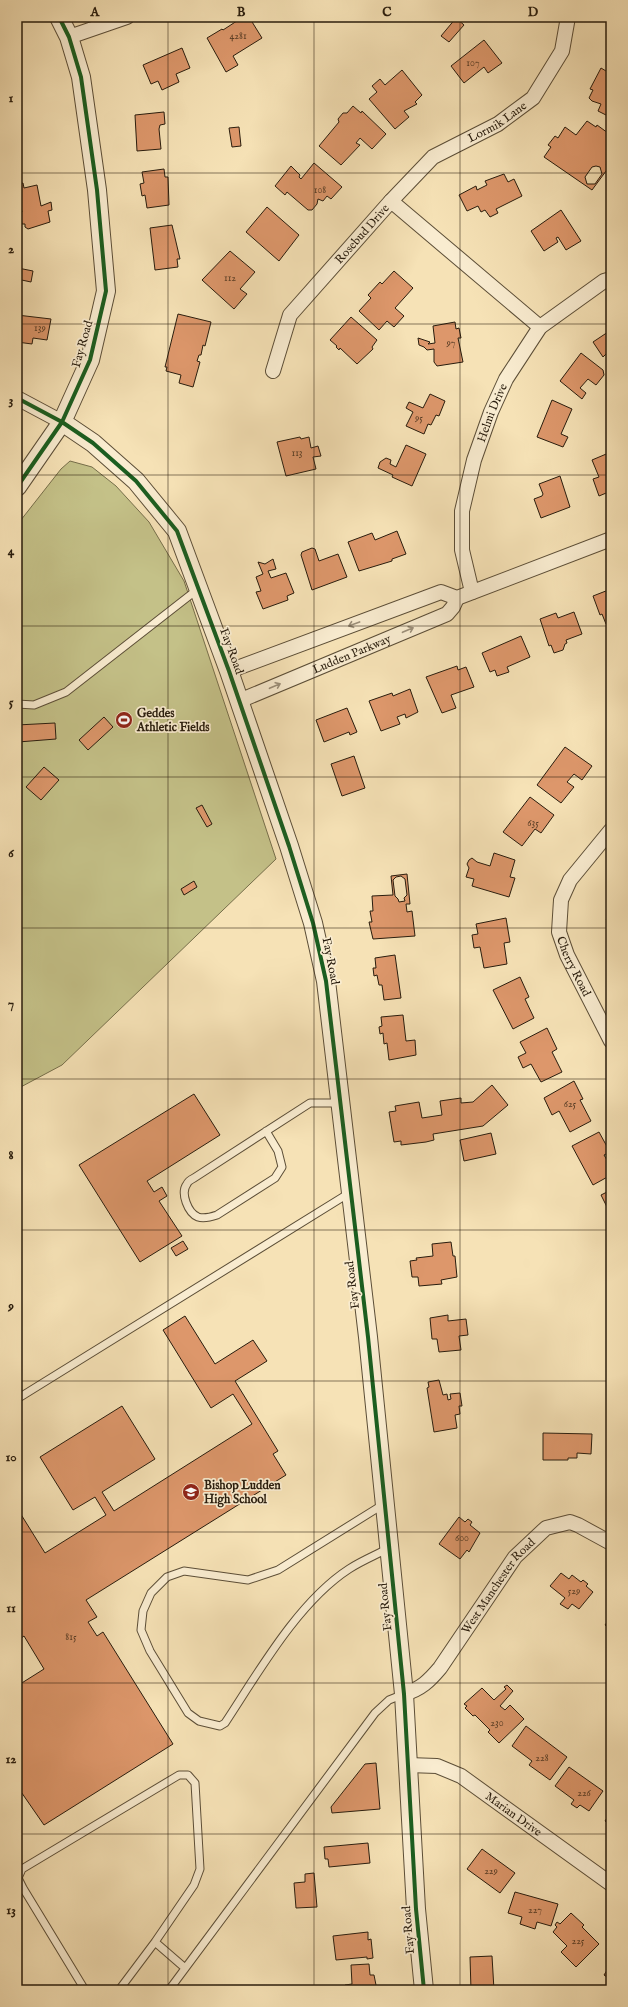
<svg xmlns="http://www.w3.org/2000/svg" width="628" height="2007" font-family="'IM FELL English',serif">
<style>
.green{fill:#c4c188;stroke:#766e4a}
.building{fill:#dd976b;stroke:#281c0d;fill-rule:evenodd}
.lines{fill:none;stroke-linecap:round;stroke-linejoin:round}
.service-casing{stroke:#5c4e37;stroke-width:9}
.minor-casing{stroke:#5c4e37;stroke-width:16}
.tertiary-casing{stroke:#5c4e37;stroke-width:20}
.service{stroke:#f9ecd0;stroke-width:7}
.minor{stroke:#f9ecd0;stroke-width:14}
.tertiary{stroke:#f9ecd0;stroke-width:18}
.cycleway-casing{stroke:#f9ecd0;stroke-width:6}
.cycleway{stroke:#1b5e20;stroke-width:4}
.oneway{stroke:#9b8e78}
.grid{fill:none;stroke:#281c0d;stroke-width:1;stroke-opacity:0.55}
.labels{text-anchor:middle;stroke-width:3.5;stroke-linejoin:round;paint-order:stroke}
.number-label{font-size:10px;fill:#553b24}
.street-label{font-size:12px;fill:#281c0d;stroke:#f9ecd0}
.poi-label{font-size:12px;font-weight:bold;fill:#281c0d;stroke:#f9ecd0;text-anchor:start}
.neatline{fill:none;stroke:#281c0d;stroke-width:1.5}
.grid-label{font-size:13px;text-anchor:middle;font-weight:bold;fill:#281c0d}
</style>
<rect width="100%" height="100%" fill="#f6e2b6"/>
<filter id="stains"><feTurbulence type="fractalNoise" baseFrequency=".005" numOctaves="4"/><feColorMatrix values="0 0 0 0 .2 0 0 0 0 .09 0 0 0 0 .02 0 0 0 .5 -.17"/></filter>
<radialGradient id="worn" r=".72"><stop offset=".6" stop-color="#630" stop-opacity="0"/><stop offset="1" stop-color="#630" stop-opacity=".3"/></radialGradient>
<path class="green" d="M 70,461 L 92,467 L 116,486 L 149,522 L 184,581 L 276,859 L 62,1065 L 17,1089 L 17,525 L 61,469 Z"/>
<path class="building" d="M 243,17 L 249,17 L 262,38 L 233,56 L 238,65 L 226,72 L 207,38 L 222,29 L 223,30 Z
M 456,18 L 464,25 L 449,42 L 441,36 Z
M 484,40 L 502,63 L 488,73 L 484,67 L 464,83 L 451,66 Z
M 182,48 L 190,68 L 176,74 L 179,82 L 162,90 L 158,81 L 151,84 L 143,65 Z
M 601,68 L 611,74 L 611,110 L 609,109 L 606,115 L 598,111 L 601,104 L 592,101 L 589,98 L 593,90 L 590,89 Z
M 402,70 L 422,95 L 415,102 L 417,104 L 404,111 L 409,117 L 395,129 L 369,99 L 377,92 L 372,86 L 380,79 L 385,85 Z
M 353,106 L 361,113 L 362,111 L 386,134 L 372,149 L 360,138 L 356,143 L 360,145 L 341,165 L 319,146 L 339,122 L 338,119 L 343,113 L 347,113 Z
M 164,112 L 165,124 L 160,125 L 159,129 L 161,149 L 137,151 L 135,115 Z
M 587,121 L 596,127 L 597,125 L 608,133 L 607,135 L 611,138 L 611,159 L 606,165 L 609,167 L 592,190 L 544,157 L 551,147 L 548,145 L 555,136 L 558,138 L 565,127 L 576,135 ZM 596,166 L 600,167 L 602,174 L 595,184 L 587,184 L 585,177 L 592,167 Z
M 239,127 L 241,146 L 232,147 L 229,128 Z
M 314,163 L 342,187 L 331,199 L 327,196 L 323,201 L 318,199 L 317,204 L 312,210 L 308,210 L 287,192 L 285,195 L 275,186 L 291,166 L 300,175 L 299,177 L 301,179 Z
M 164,169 L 165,177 L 168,177 L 169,205 L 147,208 L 145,195 L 142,196 L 140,184 L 144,183 L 142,172 Z
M 504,174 L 508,182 L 514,179 L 522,196 L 496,209 L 498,213 L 490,217 L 485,210 L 481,212 L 478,206 L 467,211 L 459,195 L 476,186 L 477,190 L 487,185 L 485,181 Z
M 23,183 L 24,188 L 37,185 L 41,206 L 51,202 L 52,210 L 48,211 L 50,222 L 28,229 L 25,227 L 25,224 L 22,224 L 20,213 L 22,212 L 21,208 L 17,209 L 17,184 Z
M 267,207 L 299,235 L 279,261 L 246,232 Z
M 561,210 L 581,241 L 566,250 L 558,237 L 556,238 L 558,242 L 544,251 L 531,231 Z
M 172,225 L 180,259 L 177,259 L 178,267 L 155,270 L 150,228 Z
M 230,251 L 255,272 L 240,289 L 247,294 L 234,309 L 202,280 Z
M 18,268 L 33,271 L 31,282 L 17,279 Z
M 394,271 L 413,288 L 395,308 L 404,316 L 394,327 L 387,321 L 379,330 L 359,311 L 371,298 L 368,295 L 380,282 L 382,284 Z
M 178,314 L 211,322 L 205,346 L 203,345 L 201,355 L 199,355 L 197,361 L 200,362 L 193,387 L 179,383 L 181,375 L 166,371 L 167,367 L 165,367 Z
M 17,315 L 51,319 L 47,340 L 33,338 L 32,344 L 17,342 Z
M 351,317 L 377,340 L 372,347 L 373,349 L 357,364 L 340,348 L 339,350 L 336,347 L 337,346 L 330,340 Z
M 455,322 L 456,329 L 459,328 L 461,338 L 458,338 L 463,362 L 437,366 L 434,362 L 434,349 L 427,350 L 424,347 L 419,345 L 418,338 L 430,342 L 428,344 L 435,343 L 433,326 Z
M 611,330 L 611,362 L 606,354 L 603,357 L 593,342 Z
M 581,353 L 603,370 L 604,375 L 596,385 L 588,379 L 580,388 L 586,393 L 582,399 L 560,381 Z
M 430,394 L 445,401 L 439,416 L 436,415 L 431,425 L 428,424 L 424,434 L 406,426 L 413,412 L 406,408 L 409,402 L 423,408 Z
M 552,400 L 572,409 L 561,434 L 568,437 L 563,447 L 537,437 Z
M 300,437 L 301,439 L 309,437 L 311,448 L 318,446 L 321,456 L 313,457 L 316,469 L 286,476 L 277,442 Z
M 406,445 L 426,454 L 412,486 L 392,477 L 393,475 L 378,468 L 380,462 L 386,458 L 391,460 L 390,464 L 396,467 Z
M 611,452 L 611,491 L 599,496 L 593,479 L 599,477 L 592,460 Z
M 560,476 L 570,507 L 541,518 L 534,499 L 542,496 L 543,494 L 539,484 Z
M 397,531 L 406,554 L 392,559 L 392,561 L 359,571 L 348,542 L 372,533 L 375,540 Z
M 312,548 L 315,549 L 319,561 L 338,554 L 347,577 L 312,590 L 301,555 L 302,552 Z
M 273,559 L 276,569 L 268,571 L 271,578 L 286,573 L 294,593 L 287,596 L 288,600 L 263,609 L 256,592 L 261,591 L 256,577 L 263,574 L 258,562 L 265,564 Z
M 611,589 L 611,630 L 608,623 L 606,624 L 602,614 L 600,615 L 593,596 Z
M 574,612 L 582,634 L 566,640 L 567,643 L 565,644 L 563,650 L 554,653 L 551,645 L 549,646 L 540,619 L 556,613 L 558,618 Z
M 521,636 L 530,657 L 507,667 L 509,672 L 497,676 L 495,670 L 490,672 L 482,653 Z
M 457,666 L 458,670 L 466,667 L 474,687 L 451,695 L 456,708 L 442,713 L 426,677 Z
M 410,689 L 418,712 L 406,718 L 405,714 L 397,717 L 400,724 L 381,731 L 369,701 L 392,693 L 393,696 Z
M 347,708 L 357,732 L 350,735 L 349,732 L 324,742 L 316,720 Z
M 104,717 L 113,727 L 88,750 L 79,740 Z
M 55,723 L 56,739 L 18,742 L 17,725 Z
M 565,747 L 592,766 L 582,780 L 574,774 L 567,782 L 574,787 L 561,803 L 537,785 Z
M 354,756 L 365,788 L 342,796 L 331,764 Z
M 44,767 L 59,780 L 41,800 L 26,787 Z
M 530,797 L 554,815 L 541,833 L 535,829 L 522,846 L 503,832 Z
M 202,805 L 212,824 L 207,827 L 196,808 Z
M 494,853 L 515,860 L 510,877 L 515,878 L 509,897 L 472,886 L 474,879 L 466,877 L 469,868 L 467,864 L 469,860 L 472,858 L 477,862 L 490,866 Z
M 407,874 L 410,904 L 406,904 L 407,912 L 412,911 L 415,936 L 373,939 L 369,922 L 372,922 L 370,911 L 373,911 L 372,896 L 393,895 L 391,876 ZM 401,876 L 405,879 L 407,895 L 404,898 L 405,901 L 399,902 L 398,899 L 395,896 L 393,880 L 396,877 Z
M 194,881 L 197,887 L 184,895 L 181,889 Z
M 611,916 L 611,926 L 606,919 Z
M 506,918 L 510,942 L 504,943 L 507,964 L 484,968 L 480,947 L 474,948 L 472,935 L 478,934 L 476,924 Z
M 395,955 L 401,998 L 384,1000 L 382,985 L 379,985 L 377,975 L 374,976 L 373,968 L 376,968 L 375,958 Z
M 520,977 L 529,997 L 525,999 L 534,1018 L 513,1029 L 493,990 Z
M 403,1015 L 406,1041 L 415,1040 L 416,1055 L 389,1060 L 387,1043 L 384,1044 L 383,1033 L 380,1034 L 379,1027 L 382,1026 L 381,1017 Z
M 547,1028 L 557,1049 L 552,1052 L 562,1072 L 541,1082 L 531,1064 L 523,1068 L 518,1057 L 526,1053 L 520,1042 Z
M 574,1081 L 583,1099 L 580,1100 L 591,1121 L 570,1132 L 559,1111 L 552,1115 L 544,1098 Z
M 492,1085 L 508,1105 L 483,1126 L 433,1134 L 434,1140 L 426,1142 L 401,1145 L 401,1141 L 394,1142 L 389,1112 L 396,1111 L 395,1106 L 419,1102 L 422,1118 L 442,1115 L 440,1101 L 461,1098 L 461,1103 L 473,1102 Z
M 194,1094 L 220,1135 L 147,1181 L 154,1192 L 162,1187 L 167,1196 L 159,1201 L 182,1236 L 140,1262 L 79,1165 Z
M 599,1132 L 610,1152 L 604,1155 L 611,1167 L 611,1175 L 593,1185 L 572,1146 Z
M 491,1133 L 496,1154 L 464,1161 L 460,1140 Z
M 611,1190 L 611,1215 L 601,1195 Z
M 183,1241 L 188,1249 L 176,1256 L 171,1248 Z
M 451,1242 L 453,1256 L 455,1256 L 457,1277 L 441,1280 L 442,1284 L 419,1286 L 418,1277 L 412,1277 L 410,1261 L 417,1260 L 416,1258 L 433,1256 L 432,1244 Z
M 448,1315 L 448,1321 L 466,1319 L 468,1335 L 459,1336 L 461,1350 L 439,1352 L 437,1339 L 432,1339 L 430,1318 Z
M 185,1316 L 215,1364 L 253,1340 L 267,1361 L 235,1381 L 278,1451 L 273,1454 L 286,1475 L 86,1600 L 97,1617 L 88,1622 L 97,1636 L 103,1632 L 173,1744 L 44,1825 L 17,1786 L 17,1686 L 44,1669 L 24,1636 L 17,1641 L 17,1508 L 45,1553 L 106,1515 L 95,1497 L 73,1510 L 40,1457 L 122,1406 L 155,1459 L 102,1492 L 114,1511 L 252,1424 L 233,1394 L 211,1408 L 163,1330 Z
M 439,1380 L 443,1395 L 447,1394 L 448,1400 L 451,1399 L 450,1394 L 460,1393 L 462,1406 L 459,1406 L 460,1414 L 455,1415 L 457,1428 L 434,1432 L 427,1388 L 429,1387 L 428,1382 Z
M 543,1433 L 592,1434 L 591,1454 L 577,1453 L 577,1458 L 568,1458 L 568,1460 L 543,1460 Z
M 459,1517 L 465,1522 L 468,1519 L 472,1522 L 470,1525 L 480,1533 L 469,1552 L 467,1550 L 460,1559 L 439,1544 Z
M 561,1573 L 569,1579 L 572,1575 L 581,1582 L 583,1580 L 588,1584 L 586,1586 L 593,1592 L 579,1609 L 572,1604 L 568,1609 L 560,1604 L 565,1598 L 550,1586 Z
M 611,1617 L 611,1630 L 605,1625 Z
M 507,1685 L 513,1691 L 500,1706 L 505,1710 L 510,1705 L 524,1719 L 499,1743 L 488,1732 L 490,1730 L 475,1715 L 473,1716 L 465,1708 L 467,1706 L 464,1704 L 482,1688 L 494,1700 L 506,1689 L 504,1687 Z
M 526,1726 L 567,1757 L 550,1780 L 529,1765 L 532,1761 L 512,1746 Z
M 376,1763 L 380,1809 L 332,1813 L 331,1807 L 365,1764 Z
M 569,1767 L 603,1791 L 589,1811 L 580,1805 L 577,1808 L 571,1804 L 574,1800 L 555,1786 Z
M 611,1812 L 611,1831 L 608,1829 L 611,1826 L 605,1821 Z
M 368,1843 L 370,1863 L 329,1867 L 328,1859 L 325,1859 L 324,1847 Z
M 482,1849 L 515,1873 L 500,1893 L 467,1869 Z
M 314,1873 L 317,1907 L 296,1908 L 294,1883 L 305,1882 L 305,1874 Z
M 515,1892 L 558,1904 L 551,1926 L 537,1922 L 535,1929 L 520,1924 L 522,1917 L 508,1913 Z
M 571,1913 L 584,1925 L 582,1927 L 599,1944 L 576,1967 L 561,1952 L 567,1946 L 553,1932 L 557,1927 L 555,1925 L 557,1922 L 560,1924 Z
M 368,1932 L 368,1940 L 371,1939 L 373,1958 L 367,1959 L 367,1957 L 336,1960 L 333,1936 Z
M 492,1956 L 494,1990 L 471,1990 L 470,1957 Z
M 369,1964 L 370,1975 L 374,1975 L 377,1990 L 345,1990 L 345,1985 L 352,1984 L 351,1965 Z
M 611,1964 L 611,1980 L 604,1975 Z"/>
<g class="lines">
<g class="service-casing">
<path id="service" d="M 17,704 L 34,705 L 66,692 L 198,589
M 266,1131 L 278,1151 L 282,1167 L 275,1178 L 217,1215 C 211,1217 204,1219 198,1217 C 188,1213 180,1193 187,1184 C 188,1181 192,1179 194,1178 L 310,1103 L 340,1103
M 17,1399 L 351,1192
M 384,1504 L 278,1570 L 248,1580 L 184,1571 L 167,1577 L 151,1593 L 143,1611 L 141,1630 L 150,1651 L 188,1713 L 199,1721 L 220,1726 L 225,1723 C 258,1673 298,1602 349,1569 C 361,1561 376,1555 389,1548
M 155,1942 L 185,1968
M 85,1990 L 23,1888 L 18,1878 L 22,1869 L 179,1775 L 188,1775 L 195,1783 L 200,1869 L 194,1885 L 155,1942 L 119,1990
M 169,1990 L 375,1713 L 389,1700 L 404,1694"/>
</g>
<g class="minor-casing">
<g id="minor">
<path d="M 69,37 L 127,17"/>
<path id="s1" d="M 391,201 L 433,157 L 498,124 L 533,98 L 562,51 L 568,17"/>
<path id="s2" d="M 273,371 L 290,315 L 391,201 L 540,327"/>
<path d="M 17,398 L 62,422"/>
<path id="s3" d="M 472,592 L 462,550 L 462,511 L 474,460 L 491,412 L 506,379 L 540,327 L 604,281 L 611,279"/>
<path d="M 229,671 L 441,592 L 457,598 L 611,539"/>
<path id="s4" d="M 239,701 L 447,614 L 453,607 L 457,598"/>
<path id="s5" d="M 611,830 L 570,880 L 561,900 L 559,932 L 567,955 L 611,1041"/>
<path id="s6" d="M 404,1694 C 421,1689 429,1681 440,1668 L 515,1557 L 546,1528 L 570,1522 L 578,1525 L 611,1543"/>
<path id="s7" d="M 408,1765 L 437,1766 L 461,1776 L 611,1884"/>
</g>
</g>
<g class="tertiary-casing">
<path id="tertiary" d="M 62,422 L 93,443 L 136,481 L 177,531 L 229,671 L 289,846 L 313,923 L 326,981 L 368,1337 L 404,1694 L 416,1909 L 424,1990
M 17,487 L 62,422 L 90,360 L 106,291 L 97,190 L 81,77 L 69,37 L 59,17"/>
</g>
<use href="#service" class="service"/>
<use href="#minor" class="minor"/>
<use href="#tertiary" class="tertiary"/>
<g class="cycleway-casing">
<path id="cycleway" d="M 17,398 L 62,422 L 93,443 L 136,481 L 177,531 L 229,671 L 289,846 L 313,923 L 326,981 L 368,1337 L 404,1694 L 416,1909 L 424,1990
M 17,487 L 62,422 L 90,360 L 106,291 L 97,190 L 81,77 L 69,37 L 59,17"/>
</g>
<use href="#cycleway" class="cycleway"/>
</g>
<defs><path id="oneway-shaft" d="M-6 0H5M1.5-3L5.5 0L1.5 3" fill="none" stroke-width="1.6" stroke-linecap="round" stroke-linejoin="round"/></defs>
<g class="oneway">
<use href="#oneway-shaft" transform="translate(354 624) rotate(160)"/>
<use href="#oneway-shaft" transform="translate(408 630) rotate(-23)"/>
<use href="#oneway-shaft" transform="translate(275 686) rotate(-23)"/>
</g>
<path class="grid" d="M 168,17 L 168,1990M 314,17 L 314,1990M 460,17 L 460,1990M 17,173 L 611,173M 17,324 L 611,324M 17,475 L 611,475M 17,626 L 611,626M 17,777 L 611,777M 17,928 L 611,928M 17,1079 L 611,1079M 17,1230 L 611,1230M 17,1381 L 611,1381M 17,1532 L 611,1532M 17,1683 L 611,1683M 17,1834 L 611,1834"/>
<defs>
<g id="stadium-disc" transform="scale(0.9)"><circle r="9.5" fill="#8f2418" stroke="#f9ecd0"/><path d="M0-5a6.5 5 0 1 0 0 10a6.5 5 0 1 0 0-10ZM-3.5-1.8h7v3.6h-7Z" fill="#fff"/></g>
<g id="school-disc" transform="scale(0.9)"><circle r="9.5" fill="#8f2418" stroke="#f9ecd0"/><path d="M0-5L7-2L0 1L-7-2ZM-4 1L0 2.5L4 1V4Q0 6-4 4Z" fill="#fff"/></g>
</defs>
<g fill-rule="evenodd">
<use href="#stadium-disc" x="124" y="720"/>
<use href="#school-disc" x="191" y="1492"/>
</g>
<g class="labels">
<g class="number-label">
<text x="238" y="39">4281</text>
<text x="473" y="66">107</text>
<text x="320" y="193">108</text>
<text x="230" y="281">112</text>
<text x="40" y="331">139</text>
<text x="451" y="346">97</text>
<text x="419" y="421">95</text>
<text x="297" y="456">113</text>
<text x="533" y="826">635</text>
<text x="570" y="1107">625</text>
<text x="462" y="1541">600</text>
<text x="574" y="1594">529</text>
<text x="71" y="1640">815</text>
<text x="497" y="1726">230</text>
<text x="542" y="1761">228</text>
<text x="584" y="1796">226</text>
<text x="491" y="1874">229</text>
<text x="535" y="1913">227</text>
<text x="578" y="1944">225</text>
</g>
<g class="street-label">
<text dy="4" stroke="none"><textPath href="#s1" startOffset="134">Lormik Lane</textPath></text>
<text dy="4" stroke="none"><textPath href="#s2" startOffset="167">Rosebud Drive</textPath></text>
<text transform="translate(82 344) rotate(-74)" y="4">Fay Road</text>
<text dy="4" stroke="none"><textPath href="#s3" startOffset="185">Helmi Drive</textPath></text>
<text transform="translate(232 651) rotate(70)" y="4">Fay Road</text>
<text dy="4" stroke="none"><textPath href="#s4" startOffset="122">Ludden Parkway</textPath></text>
<text transform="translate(331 961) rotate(79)" y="4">Fay Road</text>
<text dy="4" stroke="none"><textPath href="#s5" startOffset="156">Cherry Road</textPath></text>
<text transform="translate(352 1285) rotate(-97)" y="4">Fay Road</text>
<text dy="4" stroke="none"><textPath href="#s6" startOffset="146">West Manchester Road</textPath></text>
<text transform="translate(385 1607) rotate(-96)" y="4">Fay Road</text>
<text dy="4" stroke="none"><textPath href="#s7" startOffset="120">Marian Drive</textPath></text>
<text transform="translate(408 1930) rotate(-95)" y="4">Fay Road</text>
</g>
<g class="poi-label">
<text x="137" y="717">Geddes<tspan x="137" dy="14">Athletic Fields</tspan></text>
<text x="204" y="1489">Bishop Ludden<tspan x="204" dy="14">High School</tspan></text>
</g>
</g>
<rect width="628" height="2007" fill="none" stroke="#f6e2b6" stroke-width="44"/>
<rect x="22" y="22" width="584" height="1963" class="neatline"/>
<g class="grid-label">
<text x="95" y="16">A</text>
<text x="241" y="16">B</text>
<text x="387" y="16">C</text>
<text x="533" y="16">D</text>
<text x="11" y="102">1</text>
<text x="11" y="253">2</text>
<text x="11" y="404">3</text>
<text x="11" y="555">4</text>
<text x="11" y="706">5</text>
<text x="11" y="857">6</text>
<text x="11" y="1008">7</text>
<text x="11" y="1159">8</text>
<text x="11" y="1310">9</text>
<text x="11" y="1461">10</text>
<text x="11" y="1612">11</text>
<text x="11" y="1763">12</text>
<text x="11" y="1914">13</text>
</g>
<rect width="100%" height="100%" filter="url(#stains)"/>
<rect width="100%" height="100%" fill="url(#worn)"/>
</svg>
